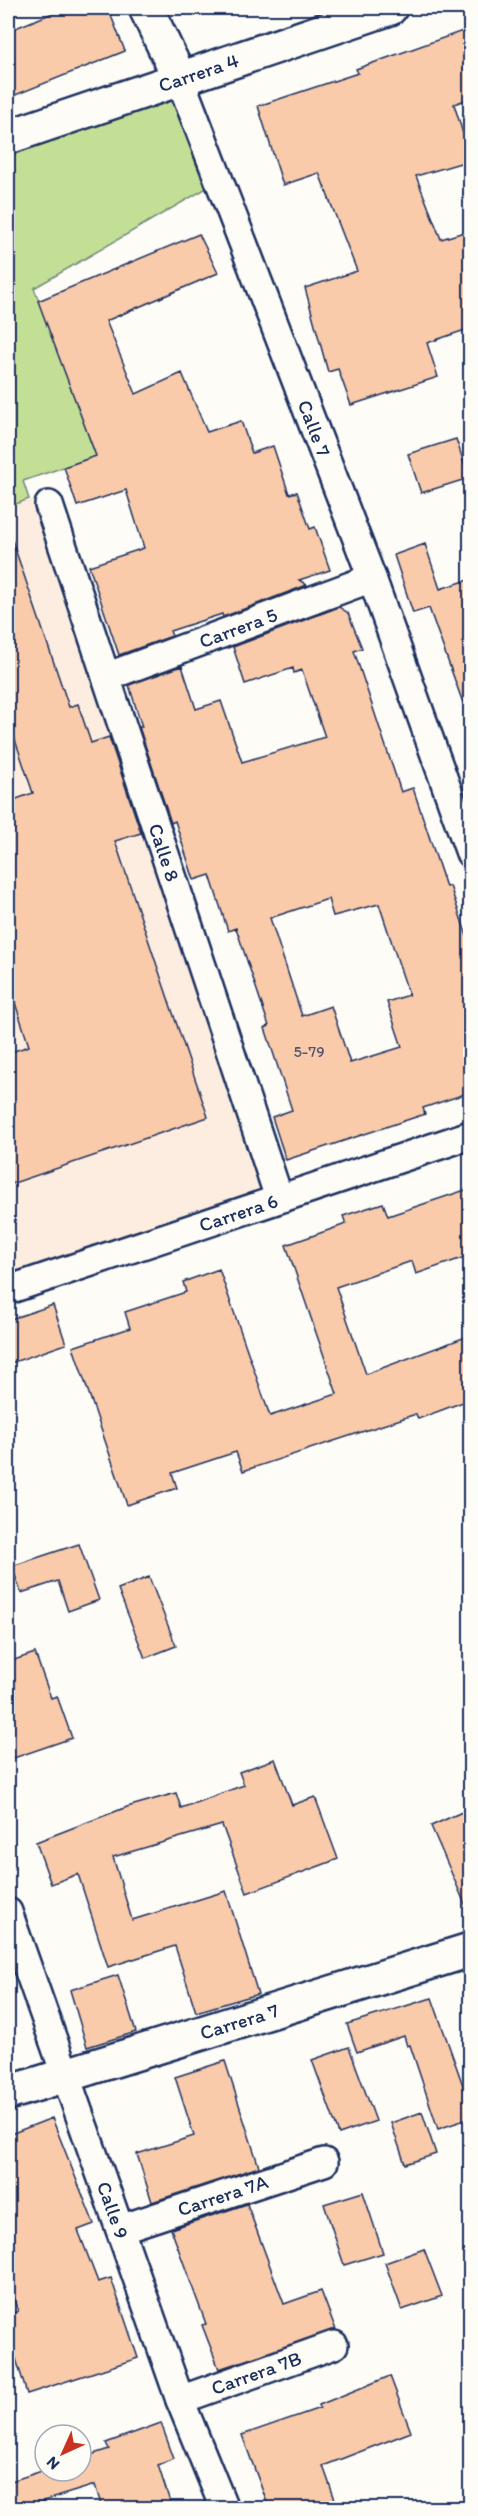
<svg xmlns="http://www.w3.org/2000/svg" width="478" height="2516" font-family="Itim,sans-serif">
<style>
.built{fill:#fcede0}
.green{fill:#c3df96;stroke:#6f877a;stroke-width:1.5}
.building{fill:#facbaa;stroke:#1b2f5e;stroke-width:1.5;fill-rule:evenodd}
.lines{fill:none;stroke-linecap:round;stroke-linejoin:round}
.minor-casing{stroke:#1b2f5e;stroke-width:32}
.tertiary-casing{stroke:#1b2f5e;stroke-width:38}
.minor{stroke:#fdfcf7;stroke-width:27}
.tertiary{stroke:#fdfcf7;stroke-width:33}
.labels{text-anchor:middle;stroke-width:4.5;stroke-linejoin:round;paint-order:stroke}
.number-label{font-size:16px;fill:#535671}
.street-label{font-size:20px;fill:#1b2f5e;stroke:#fdfcf7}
</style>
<rect width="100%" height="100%" fill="#fdfcf7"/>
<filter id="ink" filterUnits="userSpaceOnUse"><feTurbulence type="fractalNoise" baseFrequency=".0167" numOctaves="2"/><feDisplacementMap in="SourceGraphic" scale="12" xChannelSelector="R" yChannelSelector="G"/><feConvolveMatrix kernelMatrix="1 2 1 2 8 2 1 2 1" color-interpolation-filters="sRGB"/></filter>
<g filter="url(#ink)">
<path class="built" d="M 29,499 L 49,505 L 279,1198 L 8,1290 L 8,507 Z"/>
<path class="green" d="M 180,79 L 219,181 L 34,288 L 96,456 L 23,481 L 29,499 L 8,507 L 8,137 Z"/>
<path class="building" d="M 65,8 L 108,8 L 125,51 L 8,98 L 8,31 Z
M 471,28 L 471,98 L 454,104 L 471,160 L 416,176 L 441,239 L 471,230 L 471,328 L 427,343 L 438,377 L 351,405 L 338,369 L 328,372 L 305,288 L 357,271 L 319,173 L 283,185 L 258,106 L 358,73 L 356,69 Z
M 199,234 L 218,273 L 106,321 L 136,394 L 182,373 L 207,432 L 241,421 L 252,453 L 273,446 L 289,494 L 297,492 L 310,529 L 315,527 L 330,570 L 299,580 L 307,585 L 223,617 L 222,614 L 170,631 L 172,636 L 119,655 L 89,566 L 144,548 L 126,490 L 77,506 L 64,467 L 96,456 L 38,301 Z
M 456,439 L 469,478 L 421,493 L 408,454 Z
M 12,540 L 69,707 L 78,704 L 91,743 L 109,737 L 141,833 L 115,841 L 208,1117 L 8,1185 L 8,1053 L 29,1046 L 8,981 L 8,802 L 33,793 L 8,719 L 8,541 Z
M 425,544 L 440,589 L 471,579 L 471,713 L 467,714 L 429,608 L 413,613 L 394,555 Z
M 339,607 L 348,613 L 362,648 L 354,651 L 401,792 L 413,788 L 446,887 L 450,886 L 471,948 L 471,1092 L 423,1108 L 425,1114 L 286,1160 L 272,1117 L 292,1110 L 265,1028 L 269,1026 L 236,928 L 228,931 L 210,875 L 194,880 L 175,821 L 171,823 L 139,727 L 142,727 L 129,685 L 182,666 L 196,709 L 221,701 L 242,762 L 325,737 L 302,670 L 294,673 L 293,668 L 245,684 L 233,647 ZM 328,899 L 333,916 L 379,904 L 409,995 L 387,1002 L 402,1047 L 350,1063 L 331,1006 L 302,1016 L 270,918 Z
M 471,1188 L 471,1255 L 416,1274 L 412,1261 L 336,1287 L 366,1374 L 471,1335 L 471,1399 L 418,1419 L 416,1414 L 243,1471 L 236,1452 L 172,1473 L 177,1488 L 127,1505 L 73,1347 L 130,1328 L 125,1312 L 186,1292 L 183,1282 L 219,1269 L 270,1416 L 337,1394 L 286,1245 L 346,1224 L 343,1216 L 383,1203 L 388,1216 Z
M 53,1305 L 66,1344 L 8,1364 L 8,1320 Z
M 79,1544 L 99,1600 L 68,1611 L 58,1581 L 21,1593 L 12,1566 Z
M 149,1577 L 176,1646 L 145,1658 L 118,1589 Z
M 35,1653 L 51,1698 L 57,1696 L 72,1738 L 8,1760 L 8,1662 Z
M 275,1759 L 292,1805 L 315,1797 L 338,1859 L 247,1893 L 222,1825 L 113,1857 L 132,1920 L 226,1891 L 258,1994 L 196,2012 L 175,1946 L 108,1967 L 78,1874 L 51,1884 L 36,1842 L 127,1807 L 176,1793 L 181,1808 L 244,1785 L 239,1772 Z
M 471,1808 L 471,1918 L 431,1826 Z
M 118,1975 L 136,2032 L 87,2047 L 70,1990 Z
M 432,1998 L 471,2108 L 471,2118 L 438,2129 L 410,2045 L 407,2046 L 404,2036 L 357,2052 L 347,2024 Z
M 349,2047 L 376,2121 L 339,2134 L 312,2060 Z
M 225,2061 L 259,2167 L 152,2202 L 137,2154 L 194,2136 L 175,2077 Z
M 422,2112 L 436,2154 L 405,2164 L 391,2123 Z
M 52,2118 L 94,2224 L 78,2230 L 98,2282 L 111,2278 L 138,2358 L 27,2394 L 8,2333 L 8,2315 L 18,2311 L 8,2284 L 8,2135 Z
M 363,2192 L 383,2253 L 344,2265 L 324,2204 Z
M 247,2204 L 284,2304 L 321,2291 L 336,2330 L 219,2369 L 202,2325 L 206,2324 L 171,2229 Z
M 424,2249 L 442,2296 L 402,2310 L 385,2263 Z
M 390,2376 L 411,2432 L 323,2466 L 338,2508 L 269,2508 L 242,2435 L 320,2408 L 319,2405 Z
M 161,2423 L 174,2459 L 158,2465 L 172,2508 L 102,2508 L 95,2485 L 21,2508 L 8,2508 L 8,2482 L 45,2470 L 81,2471 L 81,2458 L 109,2449 L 106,2443 Z"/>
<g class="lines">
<g class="minor-casing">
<g id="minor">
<path id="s1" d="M 180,79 L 372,578 L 470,853"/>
<path id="s2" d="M 49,505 L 279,1198"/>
<path id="s3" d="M 106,677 L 372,578"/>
<path id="s4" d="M 8,1290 L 470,1135"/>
<path id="s5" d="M 8,1912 L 180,2400 L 224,2508"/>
<path id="s6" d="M 120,2229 L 324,2162"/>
<path id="s7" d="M 180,2400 L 334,2345"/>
</g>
</g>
<g class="tertiary-casing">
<g id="tertiary">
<path d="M 146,8 L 180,79"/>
<path id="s8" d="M 8,137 L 390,8"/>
<path id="s9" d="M 8,2093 L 470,1950"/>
</g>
</g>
<use href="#minor" class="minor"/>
<use href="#tertiary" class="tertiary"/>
</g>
</g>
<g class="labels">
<g class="number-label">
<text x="309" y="1057">5-79</text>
</g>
<g class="street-label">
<text dy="7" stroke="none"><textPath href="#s8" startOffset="201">Carrera 4</textPath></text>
<text dy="7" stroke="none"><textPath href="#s1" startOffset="374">Calle 7</textPath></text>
<text dy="7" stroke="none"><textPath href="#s3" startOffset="141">Carrera 5</textPath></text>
<text dy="7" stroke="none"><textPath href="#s2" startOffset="366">Calle 8</textPath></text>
<text dy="7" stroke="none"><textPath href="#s4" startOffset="243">Carrera 6</textPath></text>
<text dy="7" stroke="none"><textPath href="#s9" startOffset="242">Carrera 7</textPath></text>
<text dy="7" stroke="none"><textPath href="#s6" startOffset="108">Carrera 7A</textPath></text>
<text dy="7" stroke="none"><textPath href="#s5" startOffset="316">Calle 9</textPath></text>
<text dy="7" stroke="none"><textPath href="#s7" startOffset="81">Carrera 7B</textPath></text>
</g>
</g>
<rect width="478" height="2516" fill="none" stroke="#fdfcf7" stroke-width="30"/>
<rect x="15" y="15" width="448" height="2486" fill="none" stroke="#1b2f5e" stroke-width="2" filter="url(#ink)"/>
<g transform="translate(63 2453) rotate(225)"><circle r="28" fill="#fdfcf7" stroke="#a3aaba" stroke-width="1.5"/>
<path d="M0-4.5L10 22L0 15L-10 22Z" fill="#c8321e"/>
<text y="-9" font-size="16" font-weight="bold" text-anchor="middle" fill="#1b2f5e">N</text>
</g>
</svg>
